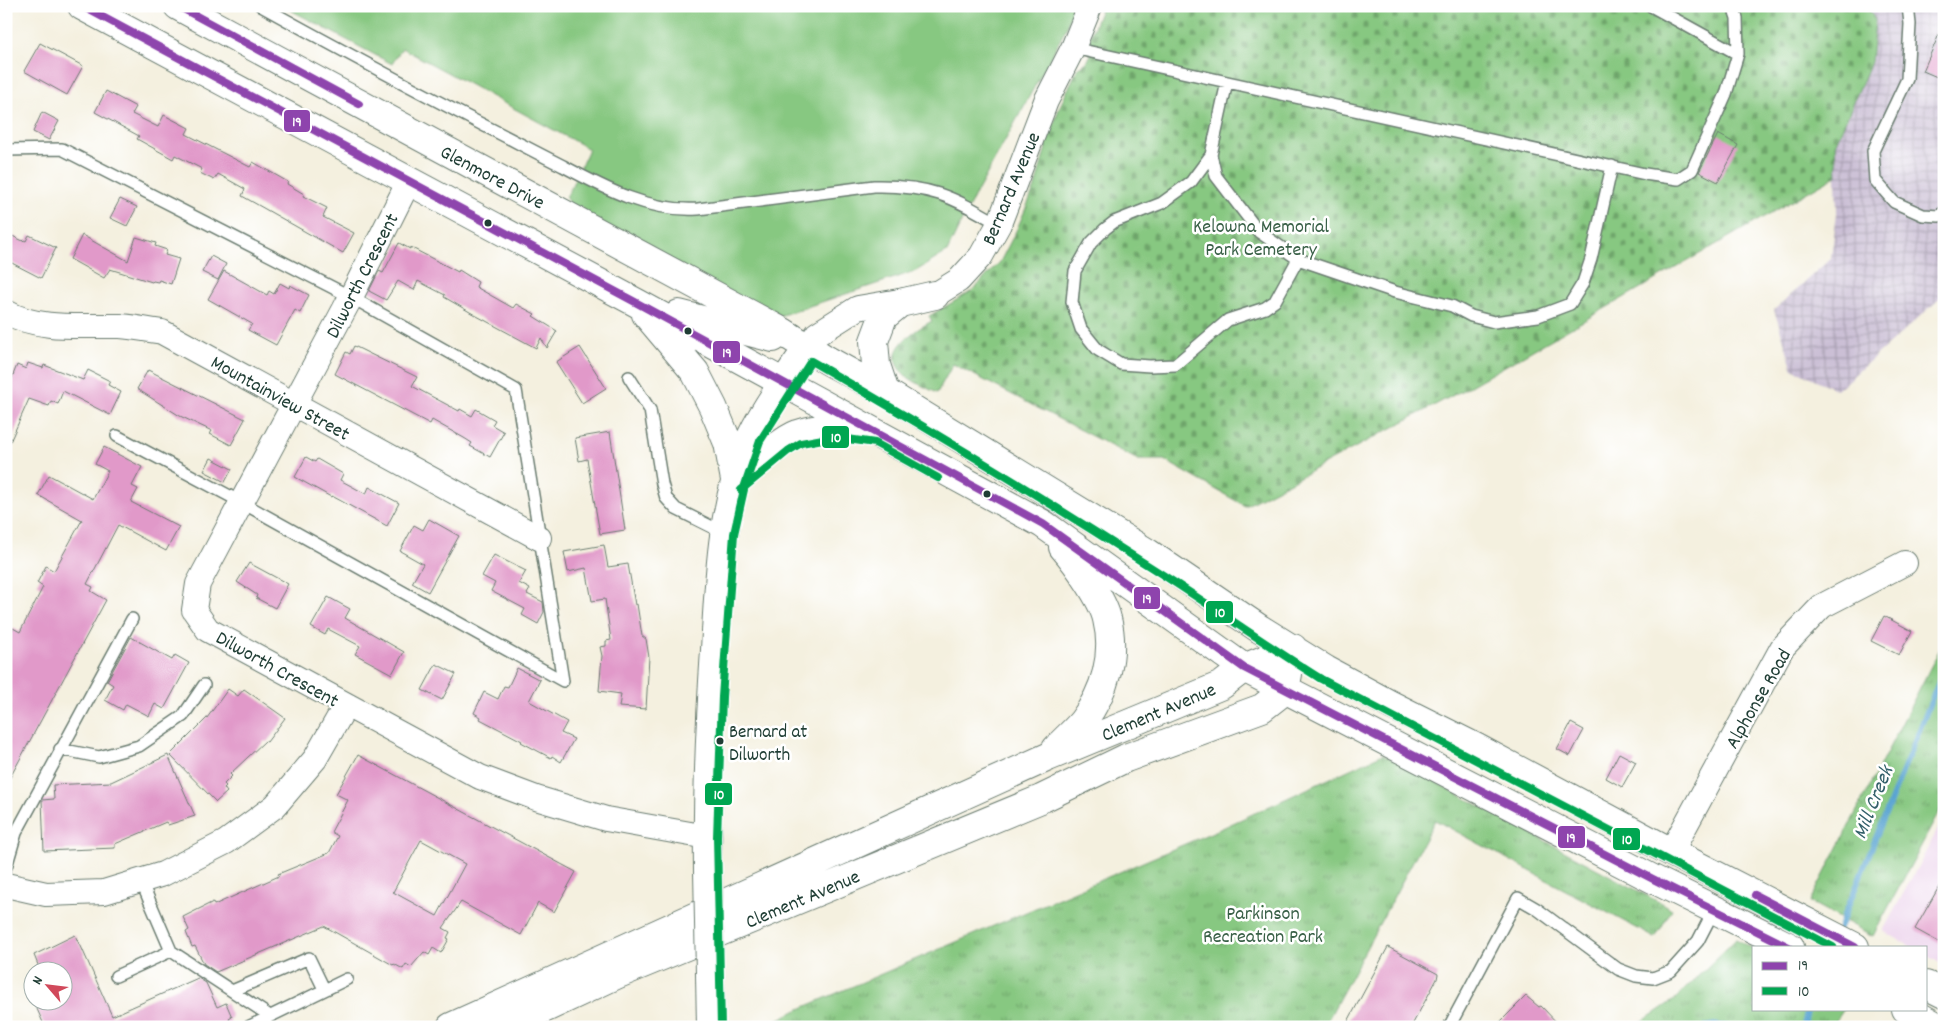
<svg xmlns="http://www.w3.org/2000/svg" width="1950" height="1033" font-family="Dekko,sans-serif">
<style>
.built{fill:#ebd1eb}
.industrial{fill:url(#industrial-grid)}
.grass{fill:#87c881;stroke:#53825a}
.cemetery{fill:url(#cemetery-stones);stroke:#53825a}
.park{fill:url(#park-tufts);stroke:#53825a}
.lines{fill:none;stroke-linecap:round;stroke-linejoin:round}
.stream{stroke:#5aa4d2;stroke-width:5.5}
.building{fill:#e199c9;fill-rule:evenodd}
.lane-casing{stroke:#6a7c70;stroke-width:14}
.street-casing{stroke:#6a7c70;stroke-width:26}
.secondary-casing{stroke:#6a7c70;stroke-width:30}
.lane{stroke:#fff;stroke-width:11}
.street{stroke:#fff;stroke-width:24}
.secondary{stroke:#fff;stroke-width:28}
.secondary-bridge-casing{stroke:#6a7c70;stroke-width:30;stroke-linecap:butt}
.secondary-bridge{stroke:#fff;stroke-width:28}
.bus-1-casing{stroke:#fff;stroke-width:11}
.bus-2-casing{stroke:#fff;stroke-width:11}
.bus-1{stroke:#8e44ad;stroke-width:8}
.bus-2{stroke:#00a651;stroke-width:8}
.bus-dot{fill:#1f3d34;stroke:#fff;stroke-width:2}
.labels{text-anchor:middle;stroke-width:5;stroke-linejoin:round;paint-order:stroke}
.bus-label{font-size:19px;fill:#1f3d34;stroke:#fff;text-anchor:start}
.street-label{font-size:20px;fill:#1f3d34;stroke:#fff}
.park-label{font-size:20px;fill:#396047;stroke:#fff}
.water-label{font-size:21px;font-style:italic;fill:#34616b;stroke:#fff}
.line-badge{stroke:#fff;stroke-width:2}
.badge-label{font-size:14px;text-anchor:middle;font-weight:bold;fill:#fff}
</style>
<defs>
<pattern id="industrial-grid" width="8" height="8" patternUnits="userSpaceOnUse" patternTransform="scale(1.25)"><rect width="8" height="8" fill="#cbbfd5"/><path d="M0 4h8M4 0v8" fill="none" stroke="#a49cae"/></pattern>
<pattern id="cemetery-stones" width="16" height="16" patternUnits="userSpaceOnUse" patternTransform="scale(1.25)"><rect width="16" height="16" fill="#87c881"/><path d="M2 7V4a2 2 0 0 1 4 0v3zM10 15v-3a2 2 0 0 1 4 0v3z" fill="#6ea46a"/></pattern>
<pattern id="park-tufts" width="24" height="20" patternUnits="userSpaceOnUse" patternTransform="scale(1.25)"><rect width="24" height="20" fill="#87c881"/><path d="M3 7l-1-3M5 7V3M7 7l1-3M15 17l-1-3M17 17v-4M19 17l1-3" fill="none" stroke="#6ea46a"/></pattern>
</defs>
<rect width="100%" height="100%" fill="#fff"/>
<filter id="ink" filterUnits="userSpaceOnUse"><feTurbulence type="fractalNoise" baseFrequency=".02" numOctaves="2"/><feDisplacementMap in="SourceGraphic" scale="10" xChannelSelector="R" yChannelSelector="G"/><feConvolveMatrix kernelMatrix="1 2 1 2 8 2 1 2 1" color-interpolation-filters="sRGB"/></filter>
<filter id="wash" filterUnits="userSpaceOnUse"><feTurbulence type="fractalNoise" baseFrequency=".0096" numOctaves="4" result="noise"/><feDisplacementMap in="SourceGraphic" scale="20" xChannelSelector="R" yChannelSelector="G"/><feGaussianBlur stdDeviation="1.12" result="paint"/><feColorMatrix in="noise" values="0 0 0 0 0 0 0 0 0 0 0 0 0 0 0 0 0 1.4 0 .05"/><feComposite in="paint" operator="in"/></filter>
<g filter="url(#wash)">
<rect width="100%" height="100%" fill="#f4f0df"/>
<path class="built" d="M 1944,818 L 1944,964 L 1926,955 L 1926,947 L 1912,947 L 1883,931 Z"/>
<path class="industrial" d="M 1867,6 L 1944,6 L 1944,295 L 1837,390 L 1793,369 L 1774,310 L 1831,258 L 1837,213 L 1835,145 L 1871,62 L 1875,20 Z"/>
<path class="grass" d="M 283,6 L 1073,6 L 1066,29 L 964,216 L 947,252 L 916,271 L 776,317 L 571,207 L 566,198 L 589,149 L 402,48 L 392,64 Z"/>
<path class="cemetery" d="M 1102,6 L 1867,6 L 1875,20 L 1871,62 L 1835,145 L 1837,175 L 1465,389 L 1245,506 L 1164,460 L 1138,460 L 953,364 L 937,393 C 926,387 909,381 900,370 C 883,349 917,329 932,321 L 929,316 L 972,291 L 1000,262 L 1016,231 L 1035,187 L 1048,140 L 1060,106 L 1078,68 L 1087,62 L 1096,45 L 1091,42 L 1090,38 Z"/>
<path class="park" d="M 1944,641 L 1944,803 L 1873,936 L 1810,902 Z
M 1383,754 L 1672,909 L 1655,938 L 1435,820 L 1324,1027 L 763,1027 L 795,1011 L 1220,829 Z
M 1736,939 L 1754,949 L 1754,1009 L 1844,1009 L 1832,1027 L 1634,1027 L 1674,1000 Z"/>
<g class="lines">
<path class="stream" d="M 1839,929 L 1944,669
M 1706,1027 L 1714,1025 L 1729,1027
M 1803,1027 L 1808,1009"/>
</g>
<g id="blocks">
<path class="building" d="M 1944,23 L 1944,80 L 1923,71 Z
M 40,43 L 83,66 L 67,95 L 24,71 Z
M 106,91 L 136,107 L 132,114 L 158,127 L 164,115 L 189,128 L 186,134 L 250,167 L 253,162 L 288,182 L 287,184 L 304,194 L 303,196 L 327,208 L 323,217 L 354,233 L 343,253 L 242,196 L 245,189 L 218,174 L 214,180 L 200,173 L 202,169 L 175,155 L 173,159 L 137,139 L 139,136 L 95,112 Z
M 42,112 L 59,121 L 49,140 L 33,132 Z
M 1718,134 L 1738,145 L 1718,182 L 1699,172 Z
M 120,199 L 137,207 L 127,226 L 110,218 Z
M 6,233 L 23,241 L 24,240 L 26,241 L 29,235 L 56,248 L 41,278 L 6,260 Z
M 82,235 L 128,261 L 136,237 L 156,243 L 155,246 L 167,250 L 165,255 L 179,259 L 171,284 L 159,280 L 158,282 L 153,281 L 152,282 L 110,269 L 104,278 L 70,259 Z
M 399,243 L 410,249 L 410,247 L 458,272 L 459,270 L 478,282 L 476,287 L 513,308 L 516,304 L 535,314 L 533,316 L 557,331 L 547,348 L 541,338 L 536,348 L 475,315 L 444,297 L 445,295 L 418,281 L 414,290 L 398,281 L 386,300 L 369,291 L 379,271 L 383,273 Z
M 211,256 L 226,264 L 218,280 L 202,272 Z
M 224,271 L 267,295 L 269,291 L 274,294 L 280,283 L 289,288 L 290,285 L 309,295 L 300,313 L 295,310 L 276,345 L 248,330 L 252,324 L 208,299 Z
M 354,346 L 417,377 L 412,386 L 459,411 L 460,409 L 472,416 L 476,409 L 495,420 L 492,425 L 504,432 L 490,457 L 470,446 L 472,443 L 464,438 L 432,420 L 430,424 L 335,374 L 346,352 L 350,354 Z
M 580,347 L 606,388 L 582,403 L 556,362 Z
M 28,363 L 43,368 L 44,365 L 83,380 L 88,370 L 110,381 L 108,385 L 121,392 L 110,415 L 63,391 L 58,404 L 51,401 L 49,406 L 29,399 L 6,451 L 6,393 L 17,365 L 26,369 Z
M 148,370 L 245,419 L 231,445 L 210,434 L 212,431 L 180,416 L 137,389 Z
M 610,432 L 625,530 L 600,534 L 587,459 L 579,461 L 575,438 Z
M 104,447 L 142,467 L 132,486 L 138,489 L 131,502 L 179,527 L 166,551 L 118,525 L 87,584 L 93,587 L 91,591 L 106,600 L 6,785 L 6,641 L 13,628 L 20,632 L 43,587 L 37,583 L 46,566 L 54,571 L 82,520 L 38,495 L 49,475 L 93,499 L 108,471 L 95,464 Z
M 306,457 L 315,462 L 317,459 L 343,474 L 340,480 L 366,494 L 369,487 L 399,503 L 387,526 L 332,496 L 331,497 L 295,477 Z
M 211,458 L 232,469 L 225,482 L 204,471 Z
M 429,519 L 459,536 L 428,592 L 412,583 L 423,564 L 400,551 L 414,525 L 423,530 Z
M 604,545 L 608,567 L 628,564 L 635,605 L 637,604 L 642,636 L 646,639 L 649,657 L 646,709 L 619,707 L 621,694 L 599,691 L 602,656 L 600,647 L 606,646 L 606,641 L 611,640 L 605,599 L 592,601 L 586,568 L 568,572 L 564,552 Z
M 494,555 L 526,571 L 519,583 L 530,589 L 527,594 L 543,602 L 544,612 L 538,624 L 522,615 L 525,609 L 491,591 L 495,583 L 482,576 Z
M 249,563 L 288,584 L 275,608 L 256,598 L 257,595 L 237,582 Z
M 328,597 L 350,609 L 345,618 L 404,652 L 392,674 L 355,654 L 360,646 L 328,629 L 325,635 L 311,627 Z
M 1884,616 L 1912,631 L 1899,655 L 1871,641 Z
M 131,637 L 172,660 L 175,655 L 189,663 L 164,709 L 155,704 L 149,716 L 126,704 L 123,710 L 105,700 L 113,685 L 107,681 Z
M 436,664 L 456,674 L 442,700 L 422,690 Z
M 517,668 L 540,680 L 529,701 L 567,722 L 561,733 L 574,739 L 561,762 L 552,756 L 551,758 L 521,742 L 522,741 L 480,719 L 481,717 L 474,713 L 484,692 L 498,699 L 504,686 L 508,687 Z
M 228,689 L 238,696 L 244,689 L 285,718 L 267,742 L 265,741 L 230,774 L 232,776 L 224,784 L 226,786 L 224,788 L 227,792 L 216,802 L 170,755 L 207,718 Z
M 1571,723 L 1584,730 L 1570,756 L 1557,749 Z
M 1619,753 L 1636,762 L 1622,787 L 1606,778 Z
M 168,755 L 195,816 L 168,825 L 166,822 L 115,844 L 115,848 L 44,851 L 42,800 L 54,799 L 53,785 L 111,782 Z
M 358,755 L 576,872 L 554,912 L 538,903 L 521,935 L 461,902 L 443,928 L 450,932 L 447,938 L 449,939 L 441,953 L 433,948 L 429,955 L 424,952 L 411,967 L 406,964 L 403,969 L 394,964 L 393,965 L 324,926 L 216,972 L 204,964 L 195,946 L 192,947 L 186,932 L 189,930 L 183,917 L 213,902 L 214,905 L 279,876 L 278,874 L 329,853 L 338,836 L 331,832 L 348,800 L 336,794 ZM 421,840 L 465,864 L 437,916 L 393,892 Z
M 1944,878 L 1944,945 L 1915,929 Z
M 75,935 L 79,944 L 80,944 L 112,1016 L 198,978 L 206,983 L 217,1007 L 226,1003 L 232,1017 L 229,1019 L 233,1027 L 45,1027 L 33,1000 L 62,1000 L 62,970 L 40,970 L 34,955 Z
M 1388,947 L 1438,974 L 1437,979 L 1411,1027 L 1345,1027 Z
M 1526,996 L 1539,1007 L 1541,1006 L 1561,1027 L 1495,1027 Z"/>
</g>
</g>
<g filter="url(#ink)">
<use href="#blocks" fill-opacity="0" stroke="#6a7c70" stroke-width="1"/>
<g class="lines">
<g class="lane-casing">
<path id="lane" d="M 261,6 C 335,47 410,87 485,126 C 511,139 537,153 563,166 C 606,189 649,212 698,209 L 874,186 C 930,185 951,196 999,224
M 1651,6 L 1738,54
M 1908,6 L 1910,24 L 1907,79 L 1873,151 L 1875,180 L 1894,202 L 1923,215 L 1939,216 L 1944,212
M 1073,48 L 1645,174 L 1678,179 L 1692,170 L 1726,94 L 1738,54 L 1737,18 L 1733,6
M 1227,82 L 1211,155 L 1216,176 L 1259,232 L 1298,259 L 1395,292 L 1452,306 L 1471,316 L 1494,322 L 1538,316 L 1570,304 L 1583,283 L 1591,259 L 1612,166
M 6,150 L 62,149 L 351,297 L 516,390 L 563,681 L 241,502 L 117,436
M 1211,155 L 1191,182 L 1162,203 L 1114,222 L 1105,229 L 1091,243 L 1075,271 L 1072,302 L 1081,329 L 1098,350 L 1121,364 L 1150,366 L 1175,365 L 1228,320 L 1265,308 L 1275,301 L 1298,259
M 629,377 L 650,410 L 662,484 L 666,498 L 676,509 L 724,533
M 60,749 L 99,757 L 139,746 L 183,716 L 204,685
M 6,867 L 16,833 L 132,619
M 141,881 L 171,951 L 270,1016
M 116,976 L 171,951
M 232,991 L 309,958 L 324,989
M 248,1027 L 347,979
M 1449,1027 L 1518,898 L 1537,909 L 1618,969 L 1636,976 L 1653,978 L 1671,971 L 1698,941 L 1714,910"/>
</g>
<g class="street-casing">
<path id="street" d="M 409,181 L 351,297 L 198,584 L 194,610 L 208,630 L 480,777 L 536,798 L 606,819 L 707,837
M 6,312 C 40,331 82,325 120,326 C 134,327 148,330 162,332 L 539,538
M 808,348 L 817,334 L 858,308 L 935,295 L 959,280 L 981,256 L 999,224 L 1046,101 L 1073,48 L 1090,6
M 1671,852 L 1782,648 L 1822,606 L 1905,563
M 6,885 L 46,894 L 104,892 L 163,874 L 226,842 L 275,806 L 315,759 L 346,705"/>
</g>
<g class="secondary-casing">
<path id="secondary" d="M 82,6 L 637,303 L 1043,524 L 1244,668 L 1653,879 L 1790,947
M 178,6 L 783,332 L 827,360 L 885,392 L 1148,553 L 1260,629 L 1326,670 L 1391,705 L 1477,748 L 1671,852 L 1855,947
M 646,314 L 695,372 L 713,407 L 728,443 L 735,480
M 679,314 L 773,338
M 885,392 L 876,365 L 874,341 L 883,317 L 900,303 L 935,295
M 735,482 C 750,470 781,440 798,434 C 819,426 842,428 864,431
M 1056,749 C 1065,739 1075,731 1083,721 C 1105,692 1116,655 1107,619 C 1103,600 1077,563 1063,547
M 708,870 C 707,796 710,723 715,650 C 719,578 721,504 751,437 C 766,406 788,376 808,348
M 1926,985 L 1944,994
M 1906,1009 L 1938,1027
M 451,1027 L 1048,757 L 1222,685 L 1244,668 L 1293,648
M 505,1027 L 616,975 L 1041,799 L 1126,758 L 1262,708 L 1285,690 L 1288,674"/>
</g>
<use href="#lane" class="lane"/>
<use href="#street" class="street"/>
<use href="#secondary" class="secondary"/>
<g class="secondary-bridge-casing">
<path id="secondary-bridge" d="M 708,870 L 711,1027"/>
</g>
<use href="#secondary-bridge" class="secondary-bridge"/>
<g class="bus-1-casing">
<path id="bus-1" d="M 82,6 L 637,303 L 1043,524 L 1244,668 L 1653,879 L 1789,947
M 178,6 L 359,104
M 1755,895 L 1855,947"/>
</g>
<g class="bus-2-casing">
<path id="bus-2" d="M 741,490 L 788,451 L 801,443 L 834,437 L 875,443 L 938,478
M 721,1027 L 717,837 L 722,697 L 734,534 L 745,485 L 760,441 L 811,361 C 923,425 1033,492 1141,561 C 1202,599 1260,641 1321,679 L 1833,947"/>
</g>
<use href="#bus-1" class="bus-1"/>
<use href="#bus-2" class="bus-2"/>
</g>
</g>
<g class="bus-dot">
<circle cx="488" cy="223" r="4.5"/>
<circle cx="688" cy="331" r="4.5"/>
<circle cx="987" cy="494" r="4.5"/>
<circle cx="720" cy="741" r="4.5"/>
</g>
<g class="labels">
<g class="bus-label">
<text x="729" y="737">Bernard at<tspan x="729" dy="23">Dilworth</tspan></text>
</g>
<g class="street-label">
<text transform="translate(493 176) rotate(28)" y="7">Glenmore Drive</text>
<text transform="translate(1010 188) rotate(-67)" y="7">Bernard Avenue</text>
<text transform="translate(361 275) rotate(-63)" y="7">Dilworth Crescent</text>
<text transform="translate(281 397) rotate(29)" y="7">Mountainview Street</text>
<text transform="translate(278 668) rotate(29)" y="7">Dilworth Crescent</text>
<text transform="translate(1757 698) rotate(-60)" y="7">Alphonse Road</text>
<text transform="translate(1158 711) rotate(-23)" y="7">Clement Avenue</text>
<text transform="translate(802 898) rotate(-23)" y="7">Clement Avenue</text>
</g>
<g class="park-label">
<text x="1261" y="232">Kelowna Memorial<tspan x="1261" dy="23">Park Cemetery</tspan></text>
<text x="1263" y="919">Parkinson<tspan x="1263" dy="23">Recreation Park</tspan></text>
</g>
<g class="water-label">
<text transform="translate(1872 802) rotate(-68)" y="7">Mill Creek</text>
</g>
</g>
<g class="line-badge">
<rect x="283" y="109" width="28" height="24" rx="5" fill="#8e44ad"/>
<rect x="712" y="340" width="29" height="24" rx="5" fill="#8e44ad"/>
<rect x="821" y="425" width="29" height="24" rx="5" fill="#00a651"/>
<rect x="1133" y="586" width="28" height="24" rx="5" fill="#8e44ad"/>
<rect x="1205" y="600" width="29" height="24" rx="5" fill="#00a651"/>
<rect x="704" y="782" width="29" height="24" rx="5" fill="#00a651"/>
<rect x="1557" y="825" width="29" height="24" rx="5" fill="#8e44ad"/>
<rect x="1612" y="827" width="29" height="24" rx="5" fill="#00a651"/>
</g>
<g class="badge-label">
<text x="297" y="126">19</text>
<text x="727" y="357">19</text>
<text x="836" y="442">10</text>
<text x="1147" y="603">19</text>
<text x="1220" y="617">10</text>
<text x="719" y="799">10</text>
<text x="1571" y="842">19</text>
<text x="1627" y="844">10</text>
</g>
<rect width="1950" height="1033" fill="none" stroke="#fff" stroke-width="25"/>
<rect x="1752" y="946" width="175" height="65" fill="#ffffff" stroke="#a5b1ae"/>
<rect x="1762" y="962" width="25" height="8" fill="#8e44ad" stroke="#a5b1ae"/>
<text x="1798" y="970" font-size="15" fill="#1f3d34">19</text>
<rect x="1762" y="987" width="25" height="8" fill="#00a651" stroke="#a5b1ae"/>
<text x="1798" y="996" font-size="15" fill="#1f3d34">10</text>
<g transform="translate(48 986) rotate(298)"><circle r="24" fill="#ffffff" stroke="#a5b1ae"/>
<path d="M0-4L9 19L0 12L-9 19Z" fill="#d1495b"/>
<text y="-8" font-size="14" font-weight="bold" text-anchor="middle" fill="#1f3d34">N</text>
</g>
</svg>
